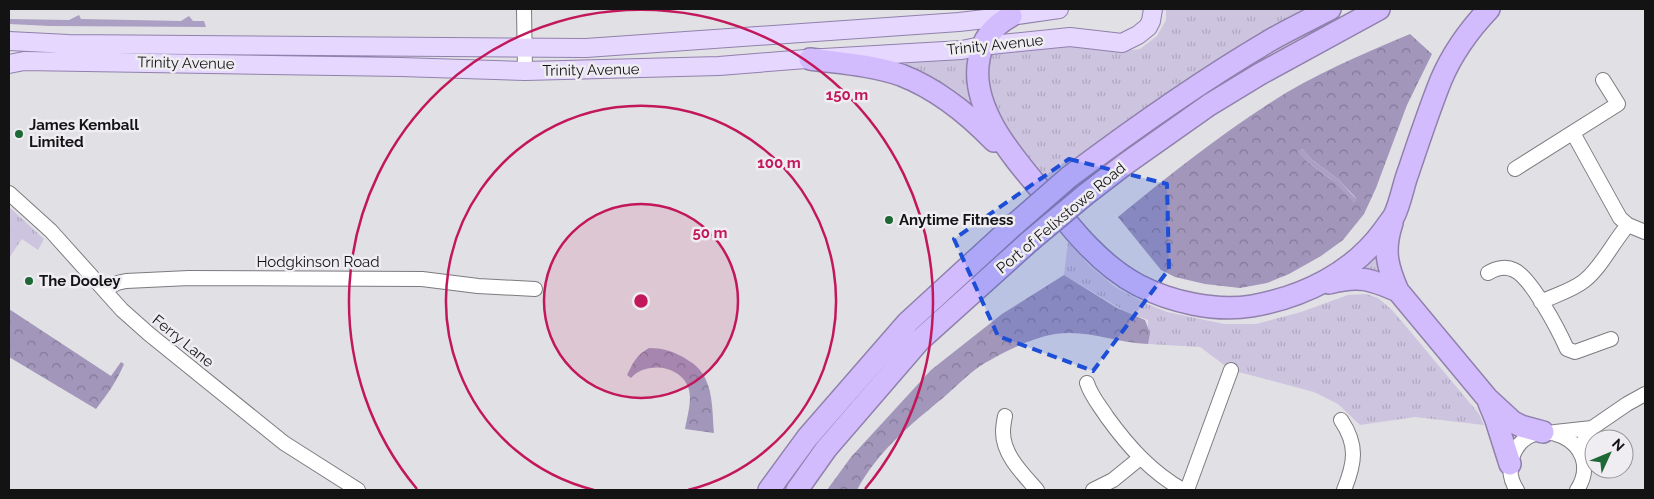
<svg xmlns="http://www.w3.org/2000/svg" width="1654" height="499" font-family="Raleway,sans-serif">
<style>
.grass{fill:url(#grass-tufts)}
.forest{fill:url(#forest-crowns);fill-rule:evenodd}
.water{fill:#ab9fc4}
.lines{fill:none;stroke-linecap:round;stroke-linejoin:round}
.minor-casing{stroke:#7c7b7f;stroke-width:16}
.major-casing{stroke:#9081ac;stroke-width:20}
.highway-casing{stroke:#9081ac;stroke-width:24}
.minor{stroke:#fff;stroke-width:14}
.major{stroke:#e5d7fe;stroke-width:18}
.highway{stroke:#d3bcfe;stroke-width:21}
.highway-bridge-casing{stroke:#9081ac;stroke-width:24;stroke-linecap:butt}
.highway-bridge{stroke:#d3bcfe;stroke-width:21}
.marked{fill:#1d4ed8;fill-opacity:0.2;stroke:#1d4ed8;stroke-width:4;stroke-dasharray:10 6;stroke-linejoin:round}
.ring{fill:none;stroke:#c2185b;stroke-width:2.5}
.poi-dot{fill:#1e6835;stroke:#efedf2;stroke-width:2}
.labels{text-anchor:middle;stroke-width:5;stroke-linejoin:round;paint-order:stroke}
.street-label{font-size:15px;fill:#131314;stroke:#efedf2}
.poi-label{font-size:15px;font-weight:bold;fill:#131314;stroke:#efedf2;text-anchor:start}
.centre{fill:#c2185b;stroke:#efedf2;stroke-width:2.5}
.ring-label{font-size:15px;text-anchor:middle;font-weight:bold;fill:#c2185b;stroke:#efedf2;stroke-width:5;stroke-linejoin:round;paint-order:stroke}
</style>
<defs>
<pattern id="grass-tufts" width="24" height="20" patternUnits="userSpaceOnUse" patternTransform="scale(1.25)"><rect width="24" height="20" fill="#cdc4e0"/><path d="M3 7l-1-3M5 7V3M7 7l1-3M15 17l-1-3M17 17v-4M19 17l1-3" fill="none" stroke="#afa8bf"/></pattern>
<pattern id="forest-crowns" width="20" height="18" patternUnits="userSpaceOnUse" patternTransform="scale(1.25)"><rect width="20" height="18" fill="#a296bb"/><path d="M2 6a3 3 0 1 1 6 0M12 15a3 3 0 1 1 6 0" fill="none" stroke="#837997"/></pattern>
</defs>
<rect width="100%" height="100%" fill="#e1e0e4"/>
<path class="grass" d="M 1166,9 L 1316,9 L 1047,182 C 1019,146 976,101 990,50 L 1066,44 L 1121,51 L 1140,49 L 1157,36 L 1166,20 Z
M 972,53 L 974,106 C 967,102 963,96 956,91 C 944,82 908,69 902,60 Z
M 9,207 L 44,239 L 38,250 L 22,239 L 9,258 Z
M 1068,242 L 1088,264 L 1115,287 L 1145,303 L 1167,312 L 1224,324 L 1256,324 L 1301,312 L 1348,295 L 1366,294 L 1378,298 L 1392,310 L 1404,324 L 1479,414 L 1484,425 L 1415,417 L 1360,425 L 1338,404 L 1314,392 L 1231,370 L 1200,347 L 1148,344 L 1148,320 L 1128,313 L 1064,275 Z
M 1380,248 L 1387,279 L 1357,268 Z"/>
<path class="forest" d="M 1410,34 L 1432,54 L 1407,105 L 1376,188 L 1364,214 L 1343,240 L 1321,256 L 1289,274 L 1267,283 L 1240,288 L 1205,284 L 1175,277 L 1161,270 L 1118,217 C 1167,177 1217,137 1270,103 C 1312,75 1363,54 1410,34 ZM 1302,149 L 1311,159 L 1338,179 L 1357,199 L 1308,162 L 1298,152 Z
M 1064,275 L 1117,308 L 1145,320 L 1150,333 L 1148,344 C 1117,343 1087,329 1055,334 C 1032,338 1005,351 985,363 C 970,372 957,386 944,397 C 910,425 878,451 857,490 L 827,490 L 851,457 L 931,370 L 1002,314 Z
M 9,309 L 111,376 L 121,362 L 124,364 C 116,383 108,393 96,409 L 9,357 Z
M 649,348 C 662,348 672,351 683,357 C 687,360 692,362 696,366 C 714,382 712,411 714,433 L 685,429 C 687,417 692,401 689,390 C 683,366 647,360 631,378 L 627,375 C 633,363 636,355 649,348 Z"/>
<path class="water" d="M 79,15 L 81,19 L 181,21 L 189,16 L 193,21 L 204,21 L 206,27 L 50,26 L 9,24 L 9,19 L 69,20 Z
M 1302,149 L 1311,159 L 1338,179 L 1357,200 L 1354,203 L 1332,180 L 1308,162 L 1297,152 Z"/>
<g class="lines">
<g class="minor-casing">
<path id="minor" d="M 524,9 L 525,71
M 1573,133 L 1620,218 L 1628,225 L 1645,232
M 1515,169 L 1618,104 L 1603,80
M 9,193 L 51,231 L 122,310 L 149,334 L 284,443 L 358,490
M 1488,273 C 1496,268 1506,266 1514,270 C 1531,277 1559,331 1567,349 L 1575,352 L 1611,339
M 104,290 L 117,283 L 126,281 L 189,278 L 422,279 L 478,286 L 535,289
M 1541,302 C 1555,295 1571,291 1584,281 C 1601,268 1613,242 1628,225
M 1087,383 C 1091,396 1100,406 1107,417 C 1128,446 1151,472 1183,490
M 1005,416 C 1004,421 1003,427 1003,432 C 1003,455 1023,474 1037,490
M 1341,420 C 1358,445 1355,463 1344,490
M 1555,432 L 1592,428
M 1582,455 L 1582,444 L 1592,428 L 1627,404 L 1645,394
M 1093,490 L 1113,480 L 1140,458
M 1187,490 L 1231,370
M 1517,490 C 1510,480 1509,469 1512,458 C 1529,406 1608,442 1577,490"/>
</g>
<g class="major-casing">
<path id="major" d="M 9,41 L 68,44 L 586,48 L 959,22 L 1011,16 L 1059,9
M 9,64 L 24,61 L 401,67 L 525,71 L 719,66 L 806,59 L 962,50 L 981,46 L 1070,37 L 1122,43 L 1138,35 L 1148,27 L 1151,21 L 1153,9"/>
</g>
<g class="highway-casing">
<path id="highway" d="M 1011,16 C 993,26 982,39 979,59 C 969,109 1015,159 1045,195 C 1071,228 1100,265 1138,285 C 1171,302 1215,312 1252,306 C 1303,297 1353,273 1384,230 C 1387,225 1391,221 1394,216 C 1401,202 1403,185 1409,170 C 1419,140 1429,110 1441,80 C 1452,54 1470,29 1489,9
M 810,59 C 840,63 872,65 901,75 C 937,89 968,114 994,141
M 1069,177 C 1133,129 1199,82 1269,41 C 1288,30 1309,20 1330,9
M 1085,195 L 1124,165 L 1209,105 L 1260,74 L 1379,9
M 1392,223 C 1383,250 1387,266 1398,291 L 1487,398 L 1513,422 L 1521,426 L 1543,432
M 1329,283 C 1359,275 1370,279 1398,291
M 1489,403 L 1496,420 L 1510,464
M 769,490 L 807,438 L 908,322 L 1015,224
M 797,490 L 826,449 L 920,340 L 1030,241"/>
</g>
<use href="#minor" class="minor"/>
<use href="#major" class="major"/>
<use href="#highway" class="highway"/>
<g class="highway-bridge-casing">
<path id="highway-bridge" d="M 1015,224 L 1069,177
M 1030,241 L 1085,195"/>
</g>
<use href="#highway-bridge" class="highway-bridge"/>
</g>
<path class="marked" d="M 1069,159 L 1167,184 L 1169,269 L 1093,371 L 998,336 L 954,239 Z"/>
<circle cx="641" cy="301" r="97" fill="#c2185b" fill-opacity=".12"/>
<g class="ring">
<circle cx="641" cy="301" r="97"/>
<path d="M594 490A195 195 0 1 1 688 490"/>
<path d="M417 489A292 292 0 1 1 865 489"/>
</g>
<g class="poi-dot">
<circle cx="19" cy="134" r="5"/>
<circle cx="889" cy="220" r="5"/>
<circle cx="29" cy="281" r="5"/>
</g>
<g class="labels">
<g class="street-label">
<text transform="translate(995 45) rotate(-6)" y="5">Trinity Avenue</text>
<text transform="translate(186 63) rotate(1)" y="5">Trinity Avenue</text>
<text transform="translate(591 70) rotate(-1)" y="5">Trinity Avenue</text>
<text transform="translate(1061 218) rotate(-40)" y="5">Port of Felixstowe Road</text>
<text x="318" y="267">Hodgkinson Road</text>
<text transform="translate(183 341) rotate(39)" y="5">Ferry Lane</text>
</g>
<g class="poi-label">
<text x="29" y="130">James Kemball<tspan x="29" dy="17">Limited</tspan></text>
<text x="899" y="225">Anytime Fitness</text>
<text x="39" y="286">The Dooley</text>
</g>
</g>
<circle cx="641" cy="301" r="8" class="centre"/>
<g class="ring-label">
<text x="847" y="100">150 m</text>
<text x="779" y="168">100 m</text>
<text x="710" y="238">50 m</text>
</g>
<rect width="1654" height="499" fill="none" stroke="#131314" stroke-width="20"/>
<g transform="translate(1609 454) rotate(46)"><circle r="24" fill="#efedf2" stroke="#979699"/>
<path d="M0-4L9 19L0 12L-9 19Z" fill="#1e6835"/>
<text y="-8" font-size="14" font-weight="bold" text-anchor="middle" fill="#131314">N</text>
</g>
</svg>
